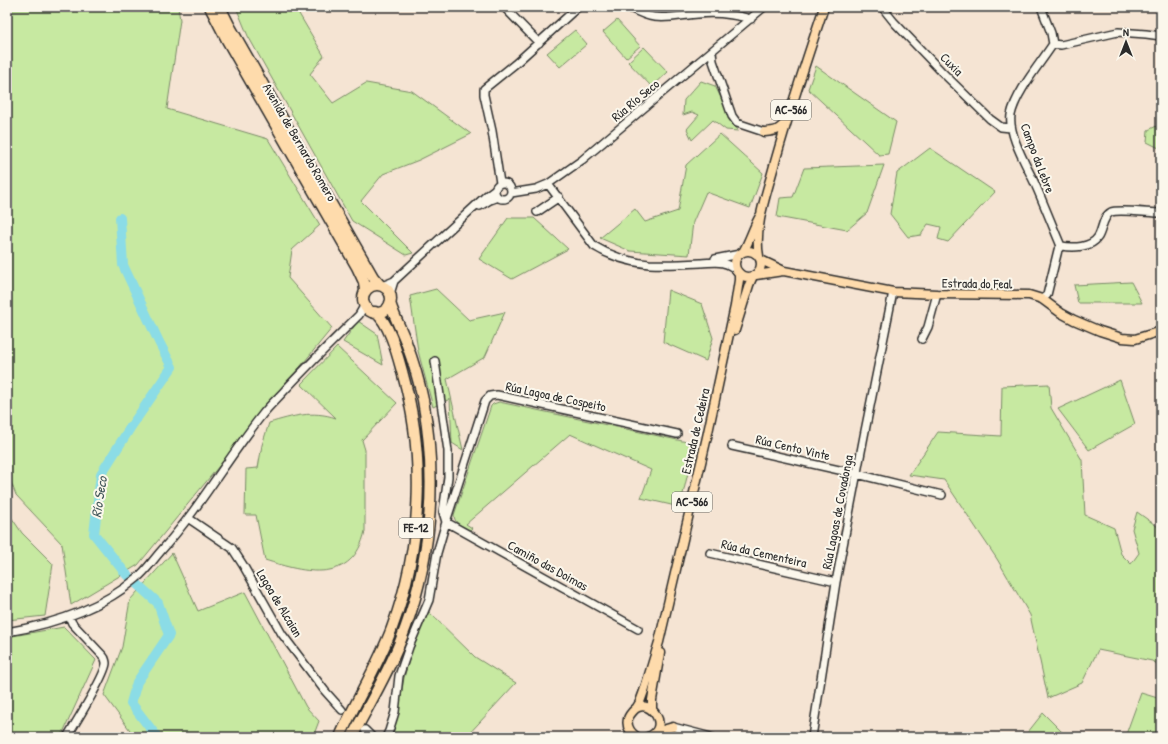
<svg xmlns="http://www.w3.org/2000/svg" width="1168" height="744" font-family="'Patrick Hand',sans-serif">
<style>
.green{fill:#c7e9a1;stroke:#798a66}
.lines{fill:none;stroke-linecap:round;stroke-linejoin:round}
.river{stroke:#8bdce6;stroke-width:10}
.minor-casing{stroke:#2b2b2b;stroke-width:10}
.major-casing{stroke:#2b2b2b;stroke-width:11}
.highway-casing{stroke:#2b2b2b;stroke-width:13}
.minor{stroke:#fbf7ec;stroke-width:7}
.major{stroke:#fedbac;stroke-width:8}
.highway{stroke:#fedbac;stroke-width:10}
.labels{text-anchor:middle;stroke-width:4;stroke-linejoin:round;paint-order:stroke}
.shield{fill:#fbf7ec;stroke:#696865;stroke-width:1}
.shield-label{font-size:12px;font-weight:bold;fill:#2b2b2b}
.street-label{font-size:13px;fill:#2b2b2b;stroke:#fbf7ec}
.water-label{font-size:14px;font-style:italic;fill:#43575a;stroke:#fbf7ec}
</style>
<rect width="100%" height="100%" fill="#f5e4d3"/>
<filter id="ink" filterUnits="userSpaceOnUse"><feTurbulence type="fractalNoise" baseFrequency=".025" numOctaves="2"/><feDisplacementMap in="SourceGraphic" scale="8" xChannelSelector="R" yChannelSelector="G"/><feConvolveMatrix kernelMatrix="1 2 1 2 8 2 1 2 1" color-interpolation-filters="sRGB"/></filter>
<g filter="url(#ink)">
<path class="green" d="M 7,7 L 178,7 L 180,20 L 167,109 L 268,139 L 320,225 L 292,250 L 288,278 L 332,328 L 138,565 L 71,605 L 62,544 L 16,495 L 7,472 Z
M 236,7 L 295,7 L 324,56 L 310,74 L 333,103 L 366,83 L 412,91 L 471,134 L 419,160 L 383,174 L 361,201 L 413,253 L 406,255 L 352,221 L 248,36 Z
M 617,20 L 640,46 L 626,58 L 603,32 Z
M 575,30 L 587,44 L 560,67 L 547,53 Z
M 644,47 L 668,72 L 652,87 L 628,62 Z
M 816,66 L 896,122 L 888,154 L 879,155 L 808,89 Z
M 701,81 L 715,86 L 738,131 L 726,130 L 713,120 L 692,140 L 687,129 L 699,115 L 692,112 L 683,115 L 684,100 Z
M 1161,124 L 1161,149 L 1147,142 L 1148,130 Z
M 720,134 L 763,173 L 750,208 L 706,192 L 693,222 L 689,255 L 630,251 L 600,238 L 635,209 L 645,222 L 678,211 L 686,165 Z
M 930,148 L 995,192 L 948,242 L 938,239 L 941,227 L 928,224 L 921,235 L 908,237 L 890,214 L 897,173 Z
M 884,165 L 867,213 L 847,230 L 777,217 L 780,198 L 793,197 L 804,168 Z
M 508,218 L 534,218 L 568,249 L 512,279 L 479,259 Z
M 1131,282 L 1142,303 L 1078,303 L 1074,285 Z
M 436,289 L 469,320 L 505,312 L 485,357 L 447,379 L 463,450 L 452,443 L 450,399 L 433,407 L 418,351 L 410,296 Z
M 668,290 L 702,304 L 713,338 L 706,361 L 663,342 Z
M 358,321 L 377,334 L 383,365 L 343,342 Z
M 337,347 L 397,403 L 362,440 L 365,450 L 365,531 C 353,585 305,573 265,560 L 256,515 L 245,515 L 246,469 L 258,468 L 262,445 L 269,423 C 293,416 312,410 336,418 L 301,384 Z
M 1120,380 L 1135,424 L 1089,450 L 1058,409 Z
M 1049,384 L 1051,408 L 1082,460 L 1085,515 L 1114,528 L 1121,554 L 1131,564 L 1139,553 L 1132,529 L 1137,512 L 1161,529 L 1161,666 L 1152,661 L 1098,650 L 1082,683 L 1048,698 L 1030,615 L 997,559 L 944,480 L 909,475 L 938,432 L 1001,436 L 1002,386 Z
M 499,402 L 687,442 L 692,447 L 693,451 L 680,507 L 641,498 L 651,470 L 570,434 L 466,524 L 472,528 L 470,530 C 463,526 454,524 454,515 L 491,406 L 493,404 Z
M 7,511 L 22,533 L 53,564 L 45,616 L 7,620 Z
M 172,553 L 198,611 L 245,592 L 306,707 L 319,721 L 313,737 L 135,737 L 104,695 L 122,647 L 130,600 Z
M 428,611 L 475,657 L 516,683 L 466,737 L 389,737 L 397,719 L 404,678 L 412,648 Z
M 64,627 L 96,660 L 61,737 L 7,737 L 7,637 Z
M 1141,693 L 1161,699 L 1161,737 L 1125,737 Z
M 1043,713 L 1065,735 L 1064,737 L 1024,737 Z"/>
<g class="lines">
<path class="river" d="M 120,218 L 123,265 L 159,342 L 172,367 L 130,428 L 101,474 L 94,534 L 126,574 L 158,603 L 169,635 L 137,682 L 131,703 L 157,737"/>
<g class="minor-casing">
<path id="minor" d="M 504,7 L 539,43
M 628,7 C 636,11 645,16 654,17 C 669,19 684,15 698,14 C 716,12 733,14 751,19
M 882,7 L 894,22 L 941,71 L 990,119 L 1001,127 L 1011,128
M 1041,7 L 1051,33 L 1053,44 C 1040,64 1016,92 1011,115 C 1008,135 1027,166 1035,184 C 1044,204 1052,225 1061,246 L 1058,250 L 1047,295 L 1042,299
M 1053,44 L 1061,45 L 1118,32 L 1146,34 L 1161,36
M 712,51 L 713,61 L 732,116 L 737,123 L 764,132
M495 191a8 8 0 1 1 16 0a8 8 0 1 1-16 0Z
M 500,183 L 492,131 L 484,95 L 484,89 L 515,64 L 578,7
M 548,184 L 594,246 C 610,256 630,262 649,264 C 666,265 684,264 701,263 C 708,263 716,261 723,263 C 728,264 732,266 736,270
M 511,193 L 536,189 L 548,184 L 582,160 L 764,7
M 480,206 L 490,200 L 498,197
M 537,212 L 559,197
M 1061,246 C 1073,248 1091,248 1098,237 C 1103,229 1102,217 1111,212 C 1118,209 1151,213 1161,213
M 715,259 L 740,254
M 382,286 L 394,281 L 487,195 L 495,189
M 390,294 L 394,281
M 922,339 L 928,327 L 937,294
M 732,446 L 857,474 L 942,495
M 188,518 L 232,548 L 243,565 L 282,634 L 325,691 L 342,710
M 710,553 L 836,582
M 638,629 L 446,522 L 485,401 L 490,396 L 497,395 L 677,434
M 7,632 C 54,624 101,609 137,578 C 146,571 153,560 161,551 C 199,509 227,459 262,415 C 269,406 277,399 285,390 C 309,364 334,340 359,315 L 363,308 L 364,302
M 673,727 L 711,737
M 365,730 L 372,737
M 67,737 C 75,724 106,674 106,663 C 106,662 105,658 104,657 L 72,623 L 69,616
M 386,737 L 389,731 L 395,712 L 399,676 L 409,647 L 429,600 L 437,553 L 446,522 L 443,512 L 448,477 L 448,451 L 435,361
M 812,737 L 836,582 L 864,436 L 893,292"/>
</g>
<g class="major-casing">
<path id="major" d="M 764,132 C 776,131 778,131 786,122
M735 264a13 13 0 1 1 26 0a13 13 0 1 1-26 0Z
M 743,252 C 750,240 753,228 760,216
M 759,256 C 754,230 765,198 772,173 C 787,117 806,62 824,7
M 761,260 L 784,271 L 893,292 L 937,294 L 1029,295 L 1042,299 L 1061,313 L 1074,320 L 1100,331 L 1122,338 L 1135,339 L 1161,331
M 756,275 L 783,271
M 735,330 L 749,285 L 753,276
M 637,707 L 640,702 L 644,691 L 659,642 L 707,437 L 735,306 L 739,280 L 739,273
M 652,710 L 652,700 L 660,653
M 656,732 L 673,727
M 637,737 C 631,733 626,727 628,719 C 629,715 632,712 635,709 C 650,697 672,728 648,737"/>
</g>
<g class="highway-casing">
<path id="highway" d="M 210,7 L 227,40 L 357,267 L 364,282 L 365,291
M 220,7 L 229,25 L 373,277 L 380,285
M363 299a14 14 0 1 1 28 0a14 14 0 1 1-28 0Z
M 340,737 C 356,700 378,666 392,628 C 422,547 426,457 403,375 C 398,357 390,323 375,312
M 352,737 C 368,706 387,675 400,642 C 431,566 438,481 423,400 C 419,381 413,361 406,342 C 401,329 394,316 390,303"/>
</g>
<use href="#minor" class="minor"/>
<use href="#major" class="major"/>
<use href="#highway" class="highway"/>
</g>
</g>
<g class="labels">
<g class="shield">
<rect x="771" y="100" width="40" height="20" rx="3"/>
<rect x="672" y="492" width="40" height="20" rx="3"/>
<rect x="399" y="518" width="34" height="20" rx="3"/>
</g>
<g class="shield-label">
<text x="791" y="114">AC-566</text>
<text x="692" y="506">AC-566</text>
<text x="416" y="532">FE-12</text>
</g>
<g class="street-label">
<text transform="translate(952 64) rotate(45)" y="5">Cuxia</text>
<text transform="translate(635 100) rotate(-40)" y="5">Rúa Río Seco</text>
<text transform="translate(300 142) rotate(60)" y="5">Avenida de Bernardo Romero</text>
<text transform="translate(1038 158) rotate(69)" y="5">Campo da Lebre</text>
<text transform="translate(977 283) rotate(1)" y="5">Estrada do Feal</text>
<text transform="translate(556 396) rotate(12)" y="5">Rúa Lagoa de Cospeito</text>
<text transform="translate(695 431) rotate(-77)" y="5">Estrada de Cedeira</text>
<text transform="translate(793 447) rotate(13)" y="5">Rúa Cento Vinte</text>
<text transform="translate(837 512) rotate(-79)" y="5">Rúa Lagoas de Covadonga</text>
<text transform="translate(764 553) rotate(13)" y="5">Rúa da Cementeira</text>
<text transform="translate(548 565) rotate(29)" y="5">Camiño das Doimas</text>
<text transform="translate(280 603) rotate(59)" y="5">Lagoa de Alcaian</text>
</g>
<g class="water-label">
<text transform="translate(99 497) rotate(-81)" y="5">Río Seco</text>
</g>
</g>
<rect width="1168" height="744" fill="none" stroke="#fbf7ec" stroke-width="24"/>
<rect x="12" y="12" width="1144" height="720" fill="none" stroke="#2b2b2b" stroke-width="1.5" filter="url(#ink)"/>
<g transform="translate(1126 42)" stroke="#fbf7ec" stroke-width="3" paint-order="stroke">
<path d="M0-3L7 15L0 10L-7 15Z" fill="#2b2b2b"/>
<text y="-6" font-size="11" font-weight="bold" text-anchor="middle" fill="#2b2b2b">N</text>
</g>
</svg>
